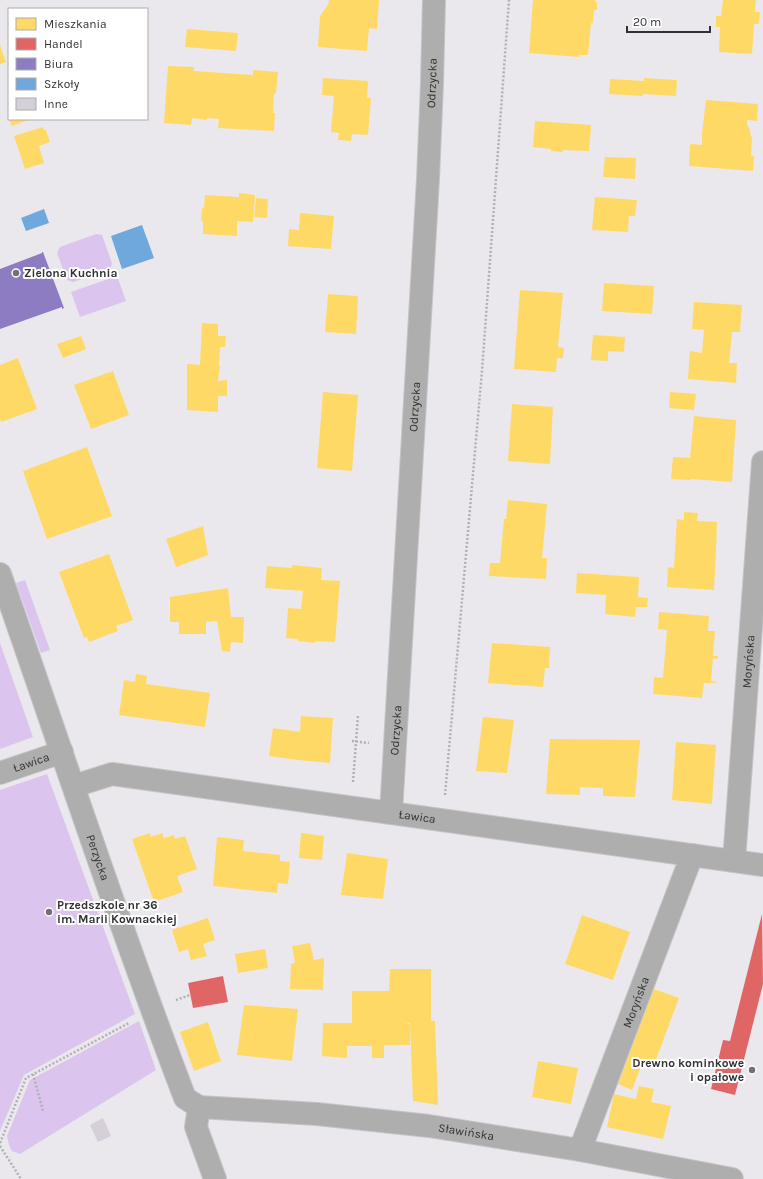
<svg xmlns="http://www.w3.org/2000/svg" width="763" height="1179" font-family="Karla,sans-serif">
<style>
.green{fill:#dbc5ee}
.homes{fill:#ffd966}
.shops{fill:#e06666}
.offices{fill:#8e7cc3}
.schools{fill:#6fa8dc}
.building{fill:#d5cfd9}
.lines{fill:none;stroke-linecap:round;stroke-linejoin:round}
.minor-casing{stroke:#c5c4c7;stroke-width:24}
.path{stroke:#b1b1b2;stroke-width:2.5;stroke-dasharray:2 2;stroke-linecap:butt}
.minor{stroke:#aeaeae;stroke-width:22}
.poi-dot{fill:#727073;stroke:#fff;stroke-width:1.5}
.labels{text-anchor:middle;stroke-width:4;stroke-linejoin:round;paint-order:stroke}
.street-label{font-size:12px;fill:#313032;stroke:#fff}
.poi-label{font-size:12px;font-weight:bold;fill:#313032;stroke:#fff;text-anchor:start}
</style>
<rect width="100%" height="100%" fill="#eae8ed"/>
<path class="green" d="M 96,234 L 102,235 L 112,263 L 110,270 L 73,282 L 67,280 L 57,253 L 60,247 Z
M 117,276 L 126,301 L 80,317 L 71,292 Z
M 25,580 L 50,650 L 41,653 L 16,583 Z
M 0,643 L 33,737 L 0,749 Z
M 47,774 L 135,1014 L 24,1075 L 0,1131 L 0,790 Z
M 139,1021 L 156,1070 L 20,1154 L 12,1151 L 9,1145 L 7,1136 L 30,1080 Z"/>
<path class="homes" d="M 329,0 L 379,0 L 377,29 L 369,28 L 367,51 L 318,47 L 320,16 L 328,5 Z
M 533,0 L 595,0 L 595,2 L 597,2 L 597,10 L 594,10 L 593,23 L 591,23 L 588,55 L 579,55 L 579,57 L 529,53 Z
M 723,0 L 756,0 L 755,12 L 760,12 L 759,24 L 754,24 L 752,54 L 719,52 L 720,27 L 716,27 L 716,16 L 721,16 Z
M 187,29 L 238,33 L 236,51 L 185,47 Z
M 0,45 L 6,62 L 0,64 Z
M 168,66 L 194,67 L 194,71 L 253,75 L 253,70 L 278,72 L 276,93 L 274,94 L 273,113 L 275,113 L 274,131 L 218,128 L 219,119 L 207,118 L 207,120 L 192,118 L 191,125 L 164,123 Z
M 323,78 L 368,81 L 367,98 L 371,98 L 368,135 L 352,134 L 351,141 L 338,140 L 339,133 L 331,132 L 334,96 L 322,95 Z
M 644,78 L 677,80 L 676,96 L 643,94 L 643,96 L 609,94 L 610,79 L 644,81 Z
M 706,100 L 758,104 L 757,121 L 747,120 L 747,124 L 750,130 L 751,137 L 752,137 L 751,156 L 754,156 L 753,171 L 689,166 L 690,144 L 702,145 L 702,133 Z
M 9,119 L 31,119 L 12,126 Z
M 535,121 L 591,125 L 589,151 L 563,150 L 563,152 L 551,151 L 551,149 L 533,147 Z
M 43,127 L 44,130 L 46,130 L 50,142 L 39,146 L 44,163 L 25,169 L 14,136 Z
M 605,157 L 636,158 L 635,179 L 603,177 Z
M 239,193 L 255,195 L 253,222 L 237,221 L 237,236 L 203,234 L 203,221 L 201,221 L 202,208 L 204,208 L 205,195 L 239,197 Z
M 595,197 L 637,200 L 635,216 L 629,216 L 628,232 L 592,230 Z
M 256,198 L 268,199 L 267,218 L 254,217 Z
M 300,213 L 334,216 L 331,249 L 288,246 L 289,229 L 299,230 Z
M 604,283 L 654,286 L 652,314 L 602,311 Z
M 520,290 L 563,293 L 558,347 L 564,348 L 563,358 L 557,358 L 556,372 L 514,369 Z
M 328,294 L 358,296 L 356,334 L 325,332 Z
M 694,302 L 742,305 L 740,332 L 732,332 L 731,343 L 729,363 L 737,363 L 736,383 L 688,379 L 690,351 L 702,353 L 704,330 L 692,329 Z
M 202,323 L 218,324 L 218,336 L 226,336 L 225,347 L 220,347 L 219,366 L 220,366 L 218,381 L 227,380 L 227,396 L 218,396 L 218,412 L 187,410 L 187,364 L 200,365 Z
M 593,335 L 625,337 L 624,352 L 608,351 L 608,361 L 591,360 Z
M 81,336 L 86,349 L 63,358 L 57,344 Z
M 18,358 L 37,409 L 1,422 L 0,418 L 0,365 Z
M 113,371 L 129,415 L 91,429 L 74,385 Z
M 323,392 L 358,395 L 352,471 L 317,468 Z
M 670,392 L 696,394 L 694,410 L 669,408 Z
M 512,404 L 553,407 L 550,464 L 508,461 Z
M 694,416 L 736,420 L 732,482 L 691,479 L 690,480 L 671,479 L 673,457 L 690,458 Z
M 87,447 L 112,516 L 47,539 L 23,471 Z
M 508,500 L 547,504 L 542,558 L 547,558 L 546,579 L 489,576 L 490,563 L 500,563 L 504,519 L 506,519 Z
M 684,512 L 698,513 L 697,521 L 717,522 L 716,550 L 714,590 L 667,587 L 668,567 L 674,568 L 677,519 L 684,520 Z
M 203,526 L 208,555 L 176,567 L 166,539 Z
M 109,554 L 133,620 L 116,626 L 118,631 L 89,642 L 87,637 L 84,638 L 59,572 Z
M 292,565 L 322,568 L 321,580 L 340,581 L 335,642 L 315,641 L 315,643 L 298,641 L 298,639 L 286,638 L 288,608 L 301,609 L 303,591 L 265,588 L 267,566 L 292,568 Z
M 577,573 L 639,577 L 638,597 L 648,598 L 647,607 L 636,607 L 635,617 L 605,614 L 606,595 L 576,593 Z
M 228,588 L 231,617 L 244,617 L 243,643 L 231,642 L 230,652 L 222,651 L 217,621 L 206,622 L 206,634 L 179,634 L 179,622 L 170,622 L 170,597 Z
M 659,612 L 709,616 L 708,631 L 715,631 L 713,656 L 718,656 L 718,659 L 713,658 L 711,681 L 716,682 L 716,683 L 704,683 L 702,698 L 653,694 L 654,677 L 663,678 L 667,630 L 658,629 Z
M 492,643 L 550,647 L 549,668 L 545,668 L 543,687 L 488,683 Z
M 136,674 L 147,676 L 146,684 L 210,693 L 205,727 L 119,715 L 124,680 L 135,682 Z
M 301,716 L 333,718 L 330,763 L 298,760 L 269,756 L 273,728 L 300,732 Z
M 483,717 L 514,720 L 507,773 L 476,771 Z
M 550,739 L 640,740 L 635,797 L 603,796 L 603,788 L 580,787 L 580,795 L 546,794 Z
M 676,742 L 716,745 L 712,804 L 672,800 Z
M 150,833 L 151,837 L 162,833 L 164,838 L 174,835 L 175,839 L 185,836 L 197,869 L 177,876 L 183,892 L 154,902 L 132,839 Z
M 301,833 L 324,836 L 322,860 L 299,858 Z
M 217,837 L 244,840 L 243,851 L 280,855 L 280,861 L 290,862 L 288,884 L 278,883 L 277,893 L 213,886 Z
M 347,853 L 388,859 L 383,899 L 341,895 Z
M 582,915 L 630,932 L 613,980 L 565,964 Z
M 208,918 L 215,940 L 203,944 L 207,956 L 191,960 L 188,949 L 179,952 L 172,930 Z
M 310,943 L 314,960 L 324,958 L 323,990 L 290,989 L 291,964 L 295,963 L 292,946 Z
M 265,949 L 268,968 L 238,973 L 235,954 Z
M 390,969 L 431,969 L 431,1021 L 435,1021 L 438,1105 L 413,1101 L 410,1023 L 405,1023 L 410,1024 L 410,1045 L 384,1045 L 384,1058 L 372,1058 L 372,1046 L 347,1046 L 347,1058 L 322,1056 L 323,1023 L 352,1023 L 352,991 L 389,991 Z
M 654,989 L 679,998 L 654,1065 L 643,1061 L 632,1090 L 618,1084 Z
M 244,1005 L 298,1009 L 292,1061 L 237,1055 Z
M 208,1022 L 221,1061 L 194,1071 L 180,1032 Z
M 538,1061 L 578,1068 L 571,1104 L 532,1097 Z
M 639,1086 L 654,1089 L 651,1102 L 671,1106 L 663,1139 L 607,1127 L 614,1094 L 636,1099 Z"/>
<path class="shops" d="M 762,914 L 763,984 L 735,1095 L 711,1089 L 723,1040 L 730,1041 Z
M 223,976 L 228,1002 L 193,1008 L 188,983 Z"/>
<path class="offices" d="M 42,252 L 43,252 L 64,308 L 62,309 L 62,307 L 0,329 L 0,269 L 42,253 Z"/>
<path class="schools" d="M 44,209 L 49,223 L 26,231 L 21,218 Z
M 142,225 L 154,258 L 122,269 L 111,236 Z"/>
<path class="building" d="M 103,1118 L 111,1136 L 98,1142 L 90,1125 Z"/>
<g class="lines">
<g class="minor-casing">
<g id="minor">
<path id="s1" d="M 0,574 C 61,749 119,925 185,1098 L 199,1107 L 317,1114 L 429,1126 L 580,1150 L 732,1179"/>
<path id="s2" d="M 0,773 L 62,752"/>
<path id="s3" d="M 74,786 L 112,774 L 763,865"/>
<path id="s4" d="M 391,813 L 428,179 L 432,83 L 434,0"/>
<path id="s5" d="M 734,861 L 763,462"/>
<path d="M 199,1107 L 196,1127 L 215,1179"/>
<path id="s6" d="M 580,1150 L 692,855"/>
</g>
</g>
<path class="path" d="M 352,741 L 369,743
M 353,782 L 358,715
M 445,795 L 482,371 L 509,0
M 176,1000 L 190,995
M 33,1074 L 43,1111
M 0,1143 L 26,1078 L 129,1023
M 0,1146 L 21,1179"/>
<use href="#minor" class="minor"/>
</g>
<g class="poi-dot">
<circle cx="16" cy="273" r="4"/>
<circle cx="49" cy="912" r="4"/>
<circle cx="752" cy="1070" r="4"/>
</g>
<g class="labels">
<g class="street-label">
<text dy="4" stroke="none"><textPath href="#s4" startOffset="731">Odrzycka</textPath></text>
<text dy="4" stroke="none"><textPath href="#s4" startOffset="407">Odrzycka</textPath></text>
<text dy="4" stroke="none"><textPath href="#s5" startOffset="200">Moryńska</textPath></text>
<text dy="4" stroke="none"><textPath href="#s4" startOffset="83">Odrzycka</textPath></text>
<text dy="4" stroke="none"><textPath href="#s2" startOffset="33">Ławica</textPath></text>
<text dy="4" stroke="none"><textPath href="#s3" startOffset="348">Ławica</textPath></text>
<text dy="4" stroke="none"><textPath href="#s1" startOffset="300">Perzycka</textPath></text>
<text dy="4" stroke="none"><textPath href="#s6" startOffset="158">Moryńska</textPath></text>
<text dy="4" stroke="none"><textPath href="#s1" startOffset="841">Sławińska</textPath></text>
</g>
<g class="poi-label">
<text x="24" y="277">Zielona Kuchnia</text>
<text x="57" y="909">Przedszkole nr 36<tspan x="57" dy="14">im. Marii Kownackiej</tspan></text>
<text x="744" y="1067" text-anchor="end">Drewno kominkowe<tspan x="744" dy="14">i opałowe</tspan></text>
</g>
</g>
<rect x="8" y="8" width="140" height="112" fill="#ffffff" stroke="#adacad"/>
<rect x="16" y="18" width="20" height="12" fill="#ffd966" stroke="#adacad"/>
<text x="44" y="28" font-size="12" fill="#313032">Mieszkania</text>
<rect x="16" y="38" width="20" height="12" fill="#e06666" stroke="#adacad"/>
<text x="44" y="48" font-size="12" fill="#313032">Handel</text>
<rect x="16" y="58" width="20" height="12" fill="#8e7cc3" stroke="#adacad"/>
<text x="44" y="68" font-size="12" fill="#313032">Biura</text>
<rect x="16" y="78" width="20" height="12" fill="#6fa8dc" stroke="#adacad"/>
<text x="44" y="88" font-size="12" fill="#313032">Szkoły</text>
<rect x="16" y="98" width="20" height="12" fill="#d5cfd9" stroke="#adacad"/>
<text x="44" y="108" font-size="12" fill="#313032">Inne</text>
<path d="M627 26v6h83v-6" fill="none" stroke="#313032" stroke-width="2"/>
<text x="633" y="26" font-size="12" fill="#313032" stroke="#ffffff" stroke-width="3" paint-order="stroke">20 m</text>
</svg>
